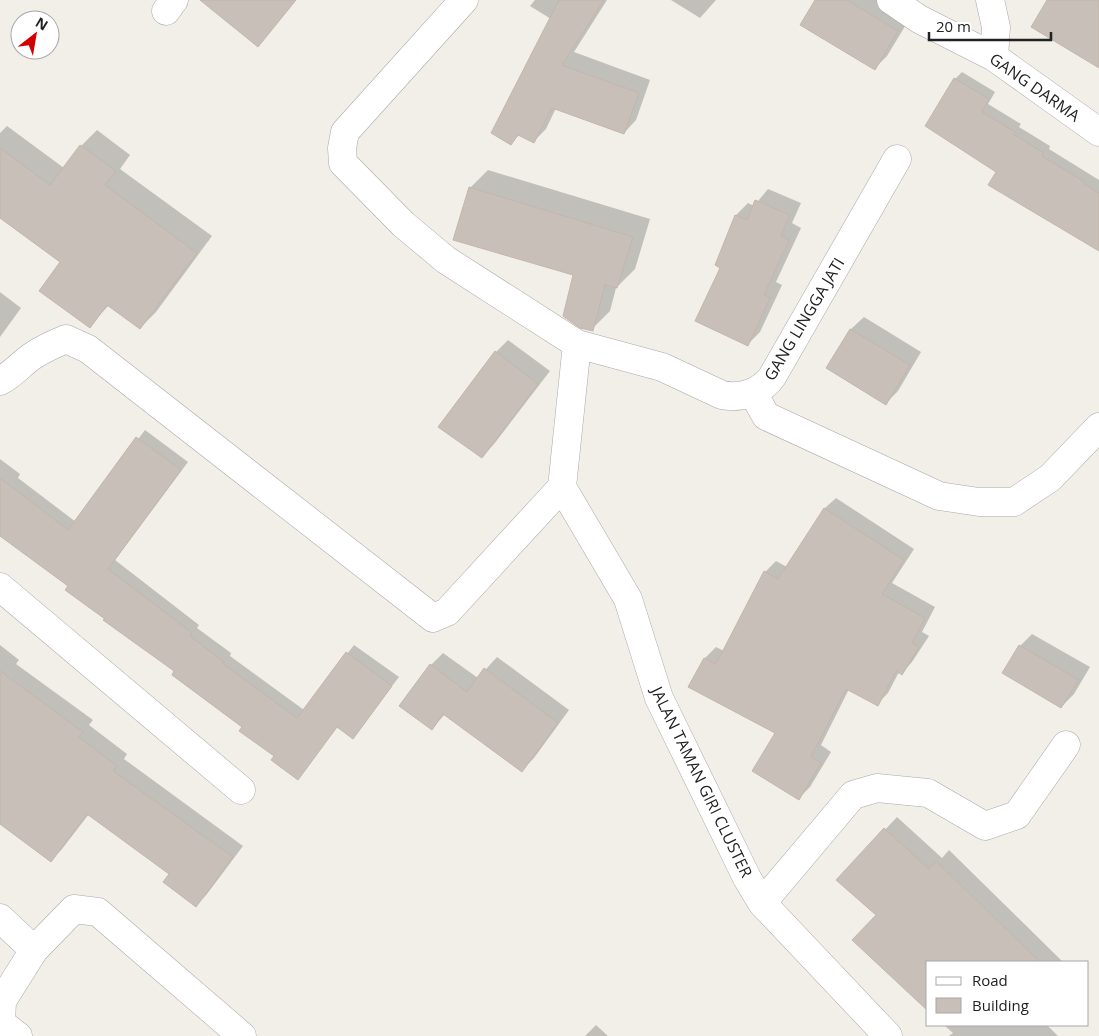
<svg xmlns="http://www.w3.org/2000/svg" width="1099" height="1036" font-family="'Open Sans',sans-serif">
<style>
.shadow{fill:#0003}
.building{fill:#c7bfb8;stroke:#c4b6ab}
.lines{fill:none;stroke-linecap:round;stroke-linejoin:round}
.street-casing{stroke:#a9a9a9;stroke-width:29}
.street{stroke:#fff;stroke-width:28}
.labels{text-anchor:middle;stroke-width:4.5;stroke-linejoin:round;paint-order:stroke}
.street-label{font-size:16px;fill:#222;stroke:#fff}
</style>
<rect width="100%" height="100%" fill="#f2efe9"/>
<path class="shadow" d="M 237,0 L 296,0 L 258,45 Z
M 535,0 L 607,0 L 574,52 L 650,80 L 636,120 L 624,133 L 556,108 L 546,129 L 533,142 L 520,134 L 511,143 L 551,19 L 530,6 Z
M 671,0 L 716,0 L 700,18 Z
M 816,0 L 880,0 L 910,18 L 887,56 L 875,68 Z
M 962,72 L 995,92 L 988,104 L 1021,124 L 1019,127 L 1050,146 L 1049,149 L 1099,180 L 1099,250 L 998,171 L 955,79 Z
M 7,126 L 64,168 L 81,146 L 97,130 L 130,155 L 120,169 L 212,236 L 156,312 L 140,328 L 109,305 L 90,326 L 61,262 L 0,217 L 0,133 Z
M 488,170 L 650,219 L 635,269 L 616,288 L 610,311 L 592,329 L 575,275 L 470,188 Z
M 768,189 L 801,203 L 792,223 L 801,228 L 776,282 L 782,285 L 760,332 L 747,345 L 722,268 L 736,215 L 748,203 L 754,206 Z
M 0,292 L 21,308 L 0,337 Z
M 864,317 L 921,352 L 898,391 L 886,403 L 828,367 L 851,329 Z
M 508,340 L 550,371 L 494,444 L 482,457 L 496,352 Z
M 145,430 L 188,462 L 115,560 L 199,625 L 197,628 L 231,653 L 230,656 L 304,710 L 354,645 L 399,677 L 353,737 L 338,726 L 298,778 L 243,727 L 176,671 L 106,618 L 70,586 L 0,535 L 0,459 L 20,474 L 18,478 L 76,522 Z
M 836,498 L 914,549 L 892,583 L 935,607 L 922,632 L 929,636 L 912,662 L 902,673 L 899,672 L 888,693 L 877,704 L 849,689 L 821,745 L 831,752 L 810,787 L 799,798 L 776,732 L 690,686 L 705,658 L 716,647 L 724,651 L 765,572 L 776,561 L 787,567 L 825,508 Z
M 1032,634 L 1090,667 L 1074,694 L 1061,707 L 1020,646 Z
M 0,645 L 19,660 L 16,664 L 93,720 L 89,725 L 127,754 L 124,759 L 243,846 L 207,894 L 196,906 L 171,874 L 89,814 L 62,849 L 51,861 L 0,821 Z
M 443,653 L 478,678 L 497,657 L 569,710 L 534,758 L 522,770 L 445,714 L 432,729 L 431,665 Z
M 897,817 L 942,858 L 949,850 L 1063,962 L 928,962 L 838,880 Z
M 596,1025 L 608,1036 L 585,1036 Z
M 944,1025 L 1047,1025 L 1058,1036 L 949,1036 L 953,1033 Z"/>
<path class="building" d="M 200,0 L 296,0 L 258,47 Z
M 559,0 L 604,0 L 562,65 L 639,93 L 624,134 L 552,108 L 534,143 L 518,135 L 511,145 L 491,133 Z
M 815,0 L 847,0 L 898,31 L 875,70 L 800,25 Z
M 1047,0 L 1099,0 L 1099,68 L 1031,27 Z
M 954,78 L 989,99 L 982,112 L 1015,132 L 1013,134 L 1044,153 L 1042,156 L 1085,182 L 1084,184 L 1099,193 L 1099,251 L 988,185 L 996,172 L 925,126 Z
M 80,145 L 116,171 L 105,185 L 197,253 L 140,329 L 107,305 L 90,328 L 39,291 L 60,262 L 0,218 L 0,148 L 50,185 Z
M 469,187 L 633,237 L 617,288 L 605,285 L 593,331 L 580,328 L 563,316 L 573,275 L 453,240 Z
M 755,200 L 790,215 L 781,236 L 789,240 L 764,295 L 770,298 L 748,346 L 695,321 L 720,268 L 715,265 L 735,215 L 747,220 Z
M 850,329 L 910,365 L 886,405 L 826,368 Z
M 495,351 L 538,384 L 482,458 L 438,427 Z
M 136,437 L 181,470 L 108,569 L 192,633 L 190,636 L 224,662 L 223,664 L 297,718 L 346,652 L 392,686 L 353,739 L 337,727 L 298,780 L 271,760 L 274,756 L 239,731 L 242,727 L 172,675 L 174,671 L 103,620 L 105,619 L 65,590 L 68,586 L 0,536 L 0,478 L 68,530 Z
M 824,508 L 904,560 L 882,594 L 925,618 L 912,643 L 919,647 L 902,675 L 896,671 L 878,706 L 846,689 L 811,757 L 821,763 L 799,800 L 752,771 L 775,733 L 688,687 L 704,658 L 716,664 L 764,571 L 778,579 Z
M 1019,645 L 1079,680 L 1061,708 L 1002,673 Z
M 430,664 L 467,692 L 484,668 L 558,723 L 522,772 L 443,714 L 432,730 L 399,706 Z
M 0,671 L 83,732 L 79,737 L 117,766 L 113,771 L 233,857 L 196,907 L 163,882 L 169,874 L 87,814 L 51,862 L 0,824 Z
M 884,828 L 929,869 L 936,861 L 1040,962 L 928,962 L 928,1011 L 852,940 L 876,915 L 836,880 Z"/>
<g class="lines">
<g class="street-casing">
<path id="street" d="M 464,0 L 345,132 L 342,148 L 343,163 L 403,224 L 446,260 L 577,344 L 562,487 L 628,599 L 659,698 L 747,878 L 762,903 L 888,1036
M 891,0 L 919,19 L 994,57 L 1099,132
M 990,0 L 996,27 L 994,57
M 166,11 L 174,0
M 577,344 L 662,367 L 722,395 C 741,399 761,392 772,377 L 897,159
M 0,381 C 12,375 20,365 31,357 C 42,349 54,344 66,339 L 88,349 L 433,618 L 447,612 L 562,487
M 753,393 L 766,416 L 939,496 L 979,502 L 1014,502 L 1050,478 L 1099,427
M 0,587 L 241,790
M 762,903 L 853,795 L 877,788 L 928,793 L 985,826 L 1017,815 L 1066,745
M 0,918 L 34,950
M 18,1036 L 1,1023 L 2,1001 L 34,950 L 74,909 L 98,912 L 242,1036"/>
</g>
<use href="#street" class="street"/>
</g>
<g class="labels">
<g class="street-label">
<text transform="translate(1035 87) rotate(35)" y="6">GANG DARMA</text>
<text transform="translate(804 319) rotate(-59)" y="6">GANG LINGGA JATI</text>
<text transform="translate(702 782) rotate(64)" y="6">JALAN TAMAN GIRI CLUSTER</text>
</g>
</g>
<rect x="926" y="961" width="162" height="65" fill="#ffffff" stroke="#a7a7a7"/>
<rect x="936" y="977" width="25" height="8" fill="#ffffff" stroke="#a7a7a7"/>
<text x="972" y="986" font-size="15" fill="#222222">Road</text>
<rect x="936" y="998" width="25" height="15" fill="#c7bfb8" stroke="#a7a7a7"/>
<text x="972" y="1011" font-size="15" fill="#222222">Building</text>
<g transform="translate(35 35) rotate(31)"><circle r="24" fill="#ffffff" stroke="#a7a7a7"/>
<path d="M0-4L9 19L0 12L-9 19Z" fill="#d40000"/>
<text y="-8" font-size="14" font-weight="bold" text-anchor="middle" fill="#222222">N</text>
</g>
<path d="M929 32v8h122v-8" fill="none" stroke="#222222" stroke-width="2.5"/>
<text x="936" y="32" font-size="15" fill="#222222" stroke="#ffffff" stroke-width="4" paint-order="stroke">20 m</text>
</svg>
